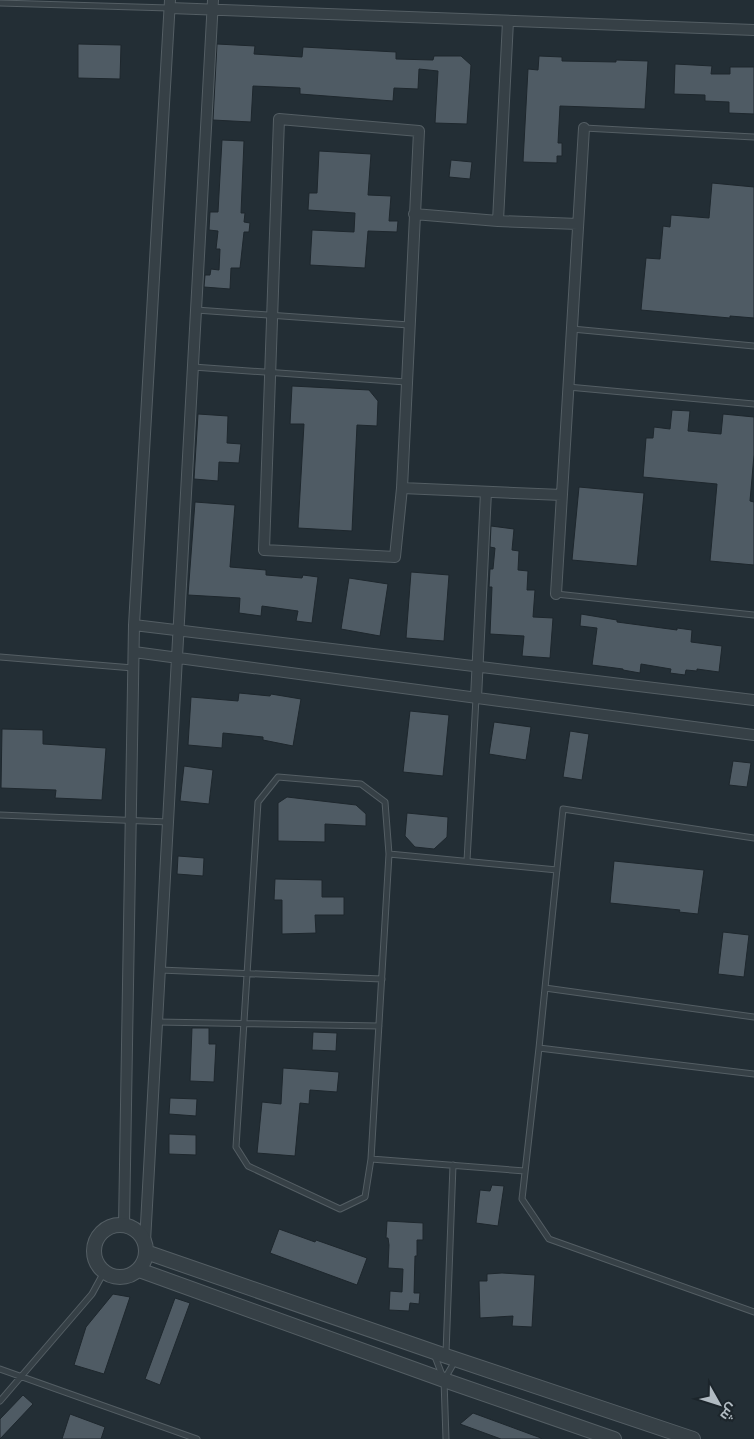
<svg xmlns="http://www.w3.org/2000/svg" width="754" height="1439" font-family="Raleway,Cairo,sans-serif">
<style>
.building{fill:#4f5b64;stroke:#1e272d}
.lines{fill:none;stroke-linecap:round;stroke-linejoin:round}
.service-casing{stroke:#545e64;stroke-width:7}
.minor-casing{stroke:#545e64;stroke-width:12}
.tertiary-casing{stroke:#545e64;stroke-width:16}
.service{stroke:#364046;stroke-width:5}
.minor{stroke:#364046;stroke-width:10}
.tertiary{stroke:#364046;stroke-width:14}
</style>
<rect width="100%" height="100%" fill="#232e35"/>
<path class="building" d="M 78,44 L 121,45 L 120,79 L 78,78 Z
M 217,44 L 255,46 L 254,54 L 302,57 L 303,47 L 396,52 L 396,59 L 433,60 L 434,56 L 461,56 L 471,65 L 467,124 L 435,123 L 438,71 L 419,69 L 418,89 L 394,88 L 393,101 L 300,94 L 300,88 L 253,86 L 251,122 L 213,120 Z
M 539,56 L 562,57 L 562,61 L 616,62 L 616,60 L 648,61 L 645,109 L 560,106 L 558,143 L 562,143 L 562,156 L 557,156 L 557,163 L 523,162 L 528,69 L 538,70 Z
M 675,64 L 712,66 L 711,74 L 730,74 L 730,67 L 754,67 L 754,114 L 729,113 L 729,102 L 705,101 L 705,95 L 674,94 Z
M 222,140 L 244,141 L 241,213 L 245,213 L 244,222 L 250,223 L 249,232 L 244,232 L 240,268 L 231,268 L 230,289 L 204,287 L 205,275 L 210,275 L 211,269 L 219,270 L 220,249 L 216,249 L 218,231 L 209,230 L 210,212 L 218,212 Z
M 319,151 L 371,154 L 368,195 L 391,196 L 389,221 L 398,221 L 397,232 L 368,231 L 365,268 L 310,265 L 312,230 L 354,232 L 355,213 L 308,210 L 309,193 L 317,193 Z
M 451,160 L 472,162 L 470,179 L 449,177 Z
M 712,183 L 754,187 L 754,318 L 730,316 L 730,318 L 641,310 L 646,258 L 660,259 L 663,226 L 670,227 L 671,215 L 709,218 Z
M 292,386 L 369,390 L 378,401 L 377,426 L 357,425 L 352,531 L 298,528 L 304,424 L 290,424 Z
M 672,410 L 690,411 L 688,431 L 721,434 L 723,414 L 754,417 L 754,455 L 750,501 L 754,502 L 754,565 L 710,561 L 717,484 L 643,477 L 646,438 L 653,438 L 654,427 L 670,429 Z
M 198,414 L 228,416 L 227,443 L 241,444 L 239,463 L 219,462 L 218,481 L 194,479 Z
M 579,487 L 644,493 L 637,566 L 572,560 Z
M 195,502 L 235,505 L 230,567 L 266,570 L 266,575 L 302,578 L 303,575 L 318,577 L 312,623 L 296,621 L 298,611 L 262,606 L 261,616 L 239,613 L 240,598 L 188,595 Z
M 491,526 L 514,529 L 512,550 L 519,551 L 518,570 L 528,571 L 527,590 L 535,590 L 533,617 L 553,618 L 550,658 L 522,656 L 524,636 L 490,634 L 492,587 L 489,587 L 490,569 L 493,569 L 495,548 L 490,547 Z
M 411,572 L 449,575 L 444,641 L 406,638 Z
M 349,578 L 388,584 L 380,636 L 341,629 Z
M 581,614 L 617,620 L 617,622 L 677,630 L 677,628 L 692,630 L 691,642 L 722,646 L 719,672 L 697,669 L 697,671 L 686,670 L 685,675 L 670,673 L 671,669 L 641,664 L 640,673 L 623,670 L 623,669 L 592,665 L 597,628 L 580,626 Z
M 239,693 L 270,696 L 271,694 L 301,699 L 293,746 L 263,740 L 263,737 L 223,733 L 222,748 L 188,745 L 191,697 L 238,701 Z
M 410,711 L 449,715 L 443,776 L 403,772 Z
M 494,722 L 531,727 L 526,760 L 489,754 Z
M 2,729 L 43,730 L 43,744 L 106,748 L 102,800 L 55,798 L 56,790 L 1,788 Z
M 570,731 L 589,734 L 582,780 L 563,777 Z
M 733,761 L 751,763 L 747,787 L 729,785 Z
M 184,766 L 213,770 L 209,804 L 180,801 Z
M 287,797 L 356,805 L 366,814 L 366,826 L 325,824 L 325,842 L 278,841 L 278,803 Z
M 407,813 L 448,817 L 447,837 L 434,849 L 415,847 L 405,836 Z
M 178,856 L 204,858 L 203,876 L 177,874 Z
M 614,861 L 704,870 L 698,914 L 679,912 L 680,910 L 610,903 Z
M 275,879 L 322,880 L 322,897 L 344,897 L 344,915 L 315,915 L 316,933 L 282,934 L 282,900 L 274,900 Z
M 723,932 L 749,935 L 744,977 L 718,974 Z
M 192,1028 L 209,1028 L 209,1044 L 216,1044 L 214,1082 L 190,1081 Z
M 313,1032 L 337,1033 L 336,1051 L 312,1050 Z
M 283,1068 L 339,1072 L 337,1092 L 310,1090 L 309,1104 L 300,1103 L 295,1156 L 257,1153 L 262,1102 L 281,1104 Z
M 170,1098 L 197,1099 L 196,1116 L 169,1114 Z
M 169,1134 L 196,1135 L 196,1155 L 169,1154 Z
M 492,1185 L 504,1186 L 498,1226 L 476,1223 L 480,1190 L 490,1191 Z
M 387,1221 L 423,1223 L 423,1240 L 417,1240 L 417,1256 L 415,1256 L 414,1293 L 420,1293 L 419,1304 L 410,1303 L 409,1311 L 389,1310 L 390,1291 L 402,1292 L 403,1269 L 388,1268 L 389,1245 L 388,1238 L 386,1238 Z
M 279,1229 L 315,1242 L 316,1240 L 367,1258 L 357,1285 L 270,1253 Z
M 502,1273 L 535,1275 L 532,1327 L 512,1326 L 513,1316 L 480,1318 L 479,1281 L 487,1281 L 487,1274 Z
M 113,1294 L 130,1297 L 104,1374 L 74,1365 L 86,1327 Z
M 175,1298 L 190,1303 L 160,1385 L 145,1379 Z
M 23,1395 L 33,1404 L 0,1439 L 0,1419 Z
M 473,1413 L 541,1438 L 541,1439 L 501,1439 L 460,1424 Z
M 70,1414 L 105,1427 L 101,1439 L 62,1439 Z"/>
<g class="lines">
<g class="service-casing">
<path id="service" d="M 0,3 L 169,8
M 584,128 L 754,137
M 196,310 L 409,325
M 572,329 L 754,346
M 193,367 L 406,382
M 568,387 L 754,404
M 556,594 L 754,615
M 0,657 L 133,668
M 0,815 L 168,822
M 467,861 L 476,698
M 160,970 L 382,979
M 545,988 L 563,809 L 754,838
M 754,1017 L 545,988 L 539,1048 L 754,1074
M 157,1022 L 379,1026
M 539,1048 L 522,1199 L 549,1239 L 754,1312
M 371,1159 L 365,1197 L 340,1209 L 248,1166 L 236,1147 L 258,802 L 278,777 L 361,784 L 385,802 L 389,854
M 525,1171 L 371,1159 L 389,854 L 557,870
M 446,1353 L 453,1165
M 434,1354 L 444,1380 L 446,1439
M 0,1369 L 197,1439
M 444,1380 L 455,1361
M 0,1401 L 92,1294 L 104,1272"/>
</g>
<g class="minor-casing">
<path id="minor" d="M 170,8 L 754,30
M 279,119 L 419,131 L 402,488 L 395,557 L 264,550 Z
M 414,214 L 498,221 L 578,224
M 498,221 L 508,21
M 402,488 L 562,495
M 556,594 L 584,128
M 134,625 L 754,700
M 134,652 L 754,735
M 476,698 L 486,492
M 124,1225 L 134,625 L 170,0
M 145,1242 L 213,0"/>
</g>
<g class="tertiary-casing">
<path id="tertiary" d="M94 1251a26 26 0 1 1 52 0a26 26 0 1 1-52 0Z
M 146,1252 L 446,1356 L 693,1439
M 139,1270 L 444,1380 L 614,1439"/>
</g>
<use href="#service" class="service"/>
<use href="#minor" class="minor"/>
<use href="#tertiary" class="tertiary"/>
</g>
<g transform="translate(719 1404) rotate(129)" stroke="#1c252b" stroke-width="4" paint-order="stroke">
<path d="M0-4L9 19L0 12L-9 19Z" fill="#b1bbc2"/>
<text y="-8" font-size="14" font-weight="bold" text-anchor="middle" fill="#b1bbc2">ش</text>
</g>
</svg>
